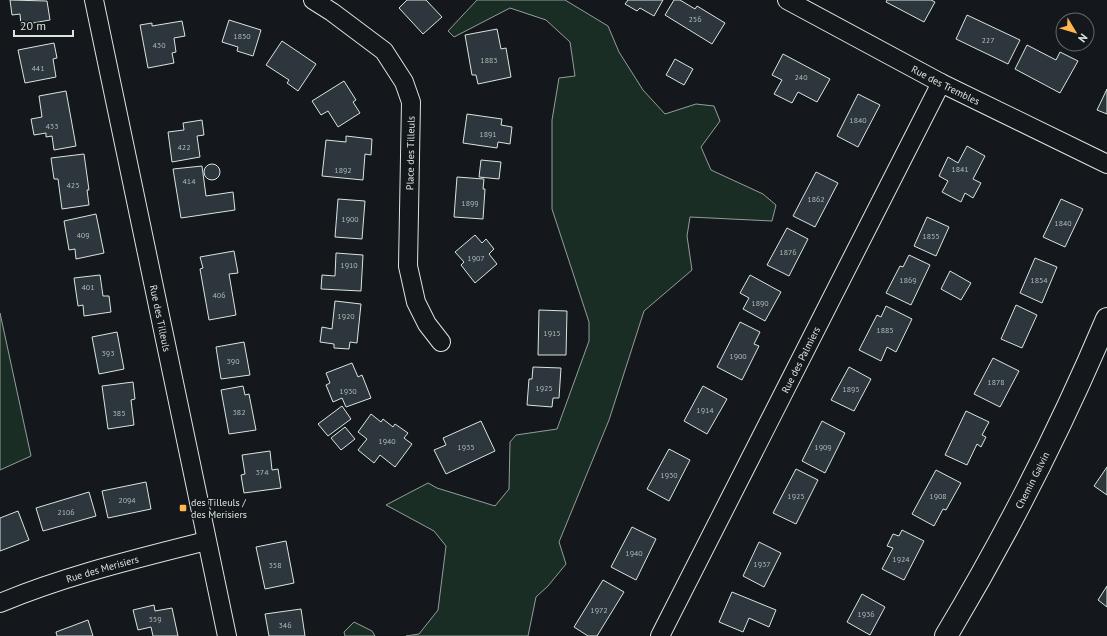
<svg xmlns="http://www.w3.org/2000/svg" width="1107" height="636" font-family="'PT Sans',sans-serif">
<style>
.green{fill:#1a2d24;stroke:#939e99}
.building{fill:#2c363c;stroke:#d8e6dc}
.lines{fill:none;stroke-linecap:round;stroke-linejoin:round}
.minor-casing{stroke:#d8e6dc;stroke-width:20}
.tertiary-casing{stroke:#d8e6dc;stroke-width:24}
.minor{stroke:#14181c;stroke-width:18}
.tertiary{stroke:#14181c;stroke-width:22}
.poi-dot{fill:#ffb74d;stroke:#14181c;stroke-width:1.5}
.labels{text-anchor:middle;stroke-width:3;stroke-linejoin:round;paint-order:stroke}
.number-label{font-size:8px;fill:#adbab4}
.street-label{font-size:10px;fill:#d8e6dc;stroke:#14181c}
.poi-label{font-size:10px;fill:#d8e6dc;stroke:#14181c;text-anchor:start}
</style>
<rect width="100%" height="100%" fill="#14181c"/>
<path class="green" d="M 477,0 L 565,0 L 608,26 L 619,52 L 643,90 L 665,114 L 696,104 L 714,106 L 720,121 L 701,147 L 711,170 L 763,194 L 776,205 L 772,221 L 690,217 L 687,236 L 692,270 L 644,311 L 609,420 L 559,542 L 566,564 L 548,586 L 536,597 L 528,636 L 406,636 L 419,634 L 438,610 L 446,546 L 434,531 L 386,505 L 428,483 L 437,488 L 495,506 L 509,489 L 510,442 L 516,435 L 557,429 L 589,341 L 589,322 L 552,209 L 552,120 L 559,78 L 575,76 L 570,42 L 546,20 L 510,8 L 454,37 L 448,31 Z
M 0,313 L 31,456 L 0,470 Z
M 354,622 L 372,631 L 375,636 L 345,636 L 344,632 Z"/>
<path class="building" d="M 10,0 L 47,1 L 50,20 L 21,25 L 20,14 L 12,15 Z
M 407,0 L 426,0 L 442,17 L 423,34 L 399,8 Z
M 628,0 L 663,0 L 654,16 L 640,8 L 637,11 L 625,4 Z
M 674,0 L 680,0 L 695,9 L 697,6 L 725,23 L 712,44 L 665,15 Z
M 887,0 L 931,0 L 935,2 L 924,22 L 886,2 Z
M 967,15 L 1020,40 L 1008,64 L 956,39 Z
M 229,20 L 261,30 L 253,56 L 237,51 L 238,47 L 222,42 Z
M 182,21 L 185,36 L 174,38 L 176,52 L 172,53 L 174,63 L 148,68 L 140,25 L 152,23 L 152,26 Z
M 497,29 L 501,49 L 506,48 L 511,77 L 478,84 L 476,75 L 472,75 L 465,35 Z
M 282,41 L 316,64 L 298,91 L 287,83 L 289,80 L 266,65 Z
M 54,43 L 57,58 L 53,59 L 56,77 L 25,83 L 18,50 Z
M 1027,45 L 1056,60 L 1060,52 L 1078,61 L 1060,93 L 1015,69 Z
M 783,54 L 830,79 L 817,102 L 798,92 L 792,103 L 774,94 L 782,80 L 772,75 Z
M 675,59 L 693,69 L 684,85 L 666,75 Z
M 344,81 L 356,100 L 353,102 L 360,113 L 338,127 L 328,111 L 321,115 L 312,101 Z
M 1107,89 L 1107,114 L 1097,110 Z
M 66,91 L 76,146 L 54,150 L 52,136 L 46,137 L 46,133 L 34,135 L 31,119 L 42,117 L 39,96 Z
M 858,94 L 880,105 L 858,147 L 837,136 Z
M 467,114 L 502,119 L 501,125 L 512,127 L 510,144 L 498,142 L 497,148 L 463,143 Z
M 202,120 L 204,135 L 197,136 L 200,157 L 172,162 L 168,132 L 184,130 L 183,123 Z
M 346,136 L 372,139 L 371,155 L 365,154 L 363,180 L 322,176 L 326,140 L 346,142 Z
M 967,146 L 985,156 L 973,179 L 981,183 L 973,198 L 965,193 L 961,202 L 942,192 L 948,181 L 939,176 L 948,157 L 958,163 Z
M 84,154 L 89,190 L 87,190 L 89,205 L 62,209 L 58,179 L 54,179 L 51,158 Z
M 481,160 L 501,162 L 499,179 L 479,177 Z
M204 172a8 8 0 1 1 16 0a8 8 0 1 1-16 0Z
M 202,166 L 206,196 L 233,192 L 235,210 L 181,218 L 173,169 Z
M 816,172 L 838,183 L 815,227 L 793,216 Z
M 457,177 L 484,179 L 483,189 L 485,189 L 483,219 L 454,217 Z
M 338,199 L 365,201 L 362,239 L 335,237 Z
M 1061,199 L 1083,209 L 1065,247 L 1043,237 Z
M 96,214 L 104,253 L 76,259 L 75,249 L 69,250 L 64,221 Z
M 927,217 L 949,227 L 936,256 L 914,246 Z
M 787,228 L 808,239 L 789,276 L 767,265 Z
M 475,235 L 482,243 L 486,239 L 494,249 L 489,254 L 497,264 L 475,283 L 461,265 L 464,262 L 455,252 Z
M 234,251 L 238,273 L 229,274 L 236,315 L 209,320 L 200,269 L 203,268 L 200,257 Z
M 336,253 L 363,255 L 361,291 L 321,289 L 322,275 L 335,276 Z
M 909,255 L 930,265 L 911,305 L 886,293 L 900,266 L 903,267 Z
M 1035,258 L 1057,267 L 1042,303 L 1020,293 Z
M 950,271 L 971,283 L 961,300 L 941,289 Z
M 100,275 L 103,296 L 109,296 L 111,312 L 84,316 L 83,305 L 78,306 L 74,278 Z
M 750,275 L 781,292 L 765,321 L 743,309 L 749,298 L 740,293 Z
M 335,301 L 361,304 L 357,343 L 350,342 L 349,349 L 334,348 L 334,344 L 320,342 L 322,327 L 332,329 Z
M 1016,305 L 1037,315 L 1022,348 L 1001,339 Z
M 886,306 L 912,319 L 896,352 L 887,347 L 881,361 L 859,350 L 877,315 L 881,317 Z
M 539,310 L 567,311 L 566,355 L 538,355 Z
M 740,322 L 760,332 L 754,344 L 759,346 L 742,380 L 717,367 Z
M 117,332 L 124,369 L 99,374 L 92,337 Z
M 244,342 L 250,375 L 221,379 L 216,347 Z
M 993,358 L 1019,371 L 1000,407 L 974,394 Z
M 352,363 L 358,377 L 362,375 L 371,398 L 346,407 L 342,398 L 333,402 L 326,385 L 330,383 L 326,373 Z
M 533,367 L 561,368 L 559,398 L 553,398 L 552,407 L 527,405 L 529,379 L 532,379 Z
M 849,367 L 871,379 L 854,411 L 831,400 Z
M 133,382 L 135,399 L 131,400 L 134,425 L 108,429 L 102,386 Z
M 243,386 L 245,395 L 249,394 L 256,430 L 229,434 L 221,390 Z
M 703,386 L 727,399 L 707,434 L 684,421 Z
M 342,406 L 351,419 L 328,436 L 318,424 Z
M 966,411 L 989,422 L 982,435 L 986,437 L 981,447 L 977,444 L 967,465 L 945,455 Z
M 371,414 L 381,422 L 383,419 L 393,427 L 395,424 L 408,433 L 404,438 L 412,444 L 395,467 L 380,455 L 374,463 L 358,450 L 367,439 L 358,432 Z
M 481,421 L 495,451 L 446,474 L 434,450 L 446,445 L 443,438 Z
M 822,421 L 845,433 L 825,473 L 802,461 Z
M 345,427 L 355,439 L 341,450 L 331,438 Z
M 669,449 L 690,460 L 669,501 L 647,489 Z
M 270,451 L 272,470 L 278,469 L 281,488 L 244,493 L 241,475 L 245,474 L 242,455 Z
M 1107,467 L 1107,495 L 1094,486 Z
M 796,469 L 818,480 L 796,524 L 773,513 Z
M 936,470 L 961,483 L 946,510 L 943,509 L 934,526 L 912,514 Z
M 146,482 L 151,509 L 108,518 L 102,491 Z
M 89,492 L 96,516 L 43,531 L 36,508 Z
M 18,511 L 29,540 L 0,551 L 0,518 Z
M 632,527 L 656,539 L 636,580 L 611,567 Z
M 902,530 L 924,541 L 904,580 L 882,569 L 893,548 L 887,546 L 893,534 L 899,536 Z
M 286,541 L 294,583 L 265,589 L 256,547 Z
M 759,542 L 781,553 L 764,587 L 743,576 Z
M 603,580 L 624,592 L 597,636 L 588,636 L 574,627 Z
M 1107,586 L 1107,607 L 1098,600 Z
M 732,592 L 776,610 L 769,627 L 749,618 L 743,632 L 719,622 Z
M 862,594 L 885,607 L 870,635 L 847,622 Z
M 154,605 L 155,611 L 172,608 L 178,636 L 153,636 L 151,627 L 138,630 L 133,610 Z
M 301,609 L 305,636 L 269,636 L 265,614 Z
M 88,620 L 93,636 L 57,636 L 56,632 Z"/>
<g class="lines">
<g class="minor-casing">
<g id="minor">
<path id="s1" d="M 94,0 L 227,636"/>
<path d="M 313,0 L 332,12 L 384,51 L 404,82 L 411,102 L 408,266 L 416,302 L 427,324 L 441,342"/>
<path id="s2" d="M 787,0 L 941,83 L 1107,164"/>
<path id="s3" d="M 0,603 C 67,575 136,559 206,541"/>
<path id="s4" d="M 660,636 L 941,83"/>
</g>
</g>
<g class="tertiary-casing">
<g id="tertiary">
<path id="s5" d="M 946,636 C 1007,534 1061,428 1107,319"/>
</g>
</g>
<use href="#minor" class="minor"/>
<use href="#tertiary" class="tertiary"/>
</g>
<rect class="poi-dot" x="179" y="504" width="8" height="8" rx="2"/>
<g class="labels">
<g class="number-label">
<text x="695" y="22">256</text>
<text x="242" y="39">1850</text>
<text x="988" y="43">227</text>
<text x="159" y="48">430</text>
<text x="489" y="63">1883</text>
<text x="38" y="71">441</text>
<text x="801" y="80">240</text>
<text x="858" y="123">1840</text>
<text x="52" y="129">433</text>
<text x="488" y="137">1891</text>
<text x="184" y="150">422</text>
<text x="960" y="172">1841</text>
<text x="343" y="173">1892</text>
<text x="189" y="184">414</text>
<text x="73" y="188">425</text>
<text x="816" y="202">1862</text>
<text x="470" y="206">1899</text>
<text x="350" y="222">1900</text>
<text x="1063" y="226">1840</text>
<text x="83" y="238">409</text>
<text x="931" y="239">1855</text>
<text x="788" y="255">1876</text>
<text x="476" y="261">1907</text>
<text x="349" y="268">1910</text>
<text x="908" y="283">1869</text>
<text x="1039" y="283">1854</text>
<text x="88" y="290">401</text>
<text x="219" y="298">406</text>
<text x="760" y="306">1890</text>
<text x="346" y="319">1920</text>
<text x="885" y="333">1885</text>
<text x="552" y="336">1915</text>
<text x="108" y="356">393</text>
<text x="738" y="359">1900</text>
<text x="233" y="364">390</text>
<text x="996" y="385">1878</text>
<text x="544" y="391">1925</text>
<text x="851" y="392">1895</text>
<text x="348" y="394">1930</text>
<text x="705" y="413">1914</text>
<text x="239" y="415">382</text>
<text x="119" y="416">385</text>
<text x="387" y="444">1940</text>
<text x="466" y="450">1935</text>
<text x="823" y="450">1909</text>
<text x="262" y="475">374</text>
<text x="669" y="478">1930</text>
<text x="796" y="499">1925</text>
<text x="938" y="499">1908</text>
<text x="127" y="503">2094</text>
<text x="66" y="515">2106</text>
<text x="634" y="556">1940</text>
<text x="901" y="562">1924</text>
<text x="762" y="567">1937</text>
<text x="275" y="568">358</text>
<text x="599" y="613">1972</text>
<text x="866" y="617">1936</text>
<text x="155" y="622">359</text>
<text x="285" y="628">346</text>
</g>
<g class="street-label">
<text dy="4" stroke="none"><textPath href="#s2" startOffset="180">Rue des Trembles</textPath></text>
<text transform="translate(410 153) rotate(-89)" y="4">Place des Tilleuls</text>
<text dy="4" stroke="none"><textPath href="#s1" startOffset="325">Rue des Tilleuls</textPath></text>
<text dy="4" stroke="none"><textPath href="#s4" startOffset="310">Rue des Palmiers</textPath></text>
<text dy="4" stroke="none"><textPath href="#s5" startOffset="178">Chemin Galvin</textPath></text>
<text dy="4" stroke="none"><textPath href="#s3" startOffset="108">Rue des Merisiers</textPath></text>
</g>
<g class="poi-label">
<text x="191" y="506">des Tilleuls /<tspan x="191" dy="12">des Merisiers</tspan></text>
</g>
</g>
<g transform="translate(1075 32) rotate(128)"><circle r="19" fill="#14181c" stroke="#626a69"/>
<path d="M0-3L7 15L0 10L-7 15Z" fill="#ffb74d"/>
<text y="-6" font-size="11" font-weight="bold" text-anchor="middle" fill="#d8e6dc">N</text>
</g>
<path d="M14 30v6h59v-6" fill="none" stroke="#d8e6dc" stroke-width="2"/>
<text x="20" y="30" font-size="12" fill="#d8e6dc" stroke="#14181c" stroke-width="3" paint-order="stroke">20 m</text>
</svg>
